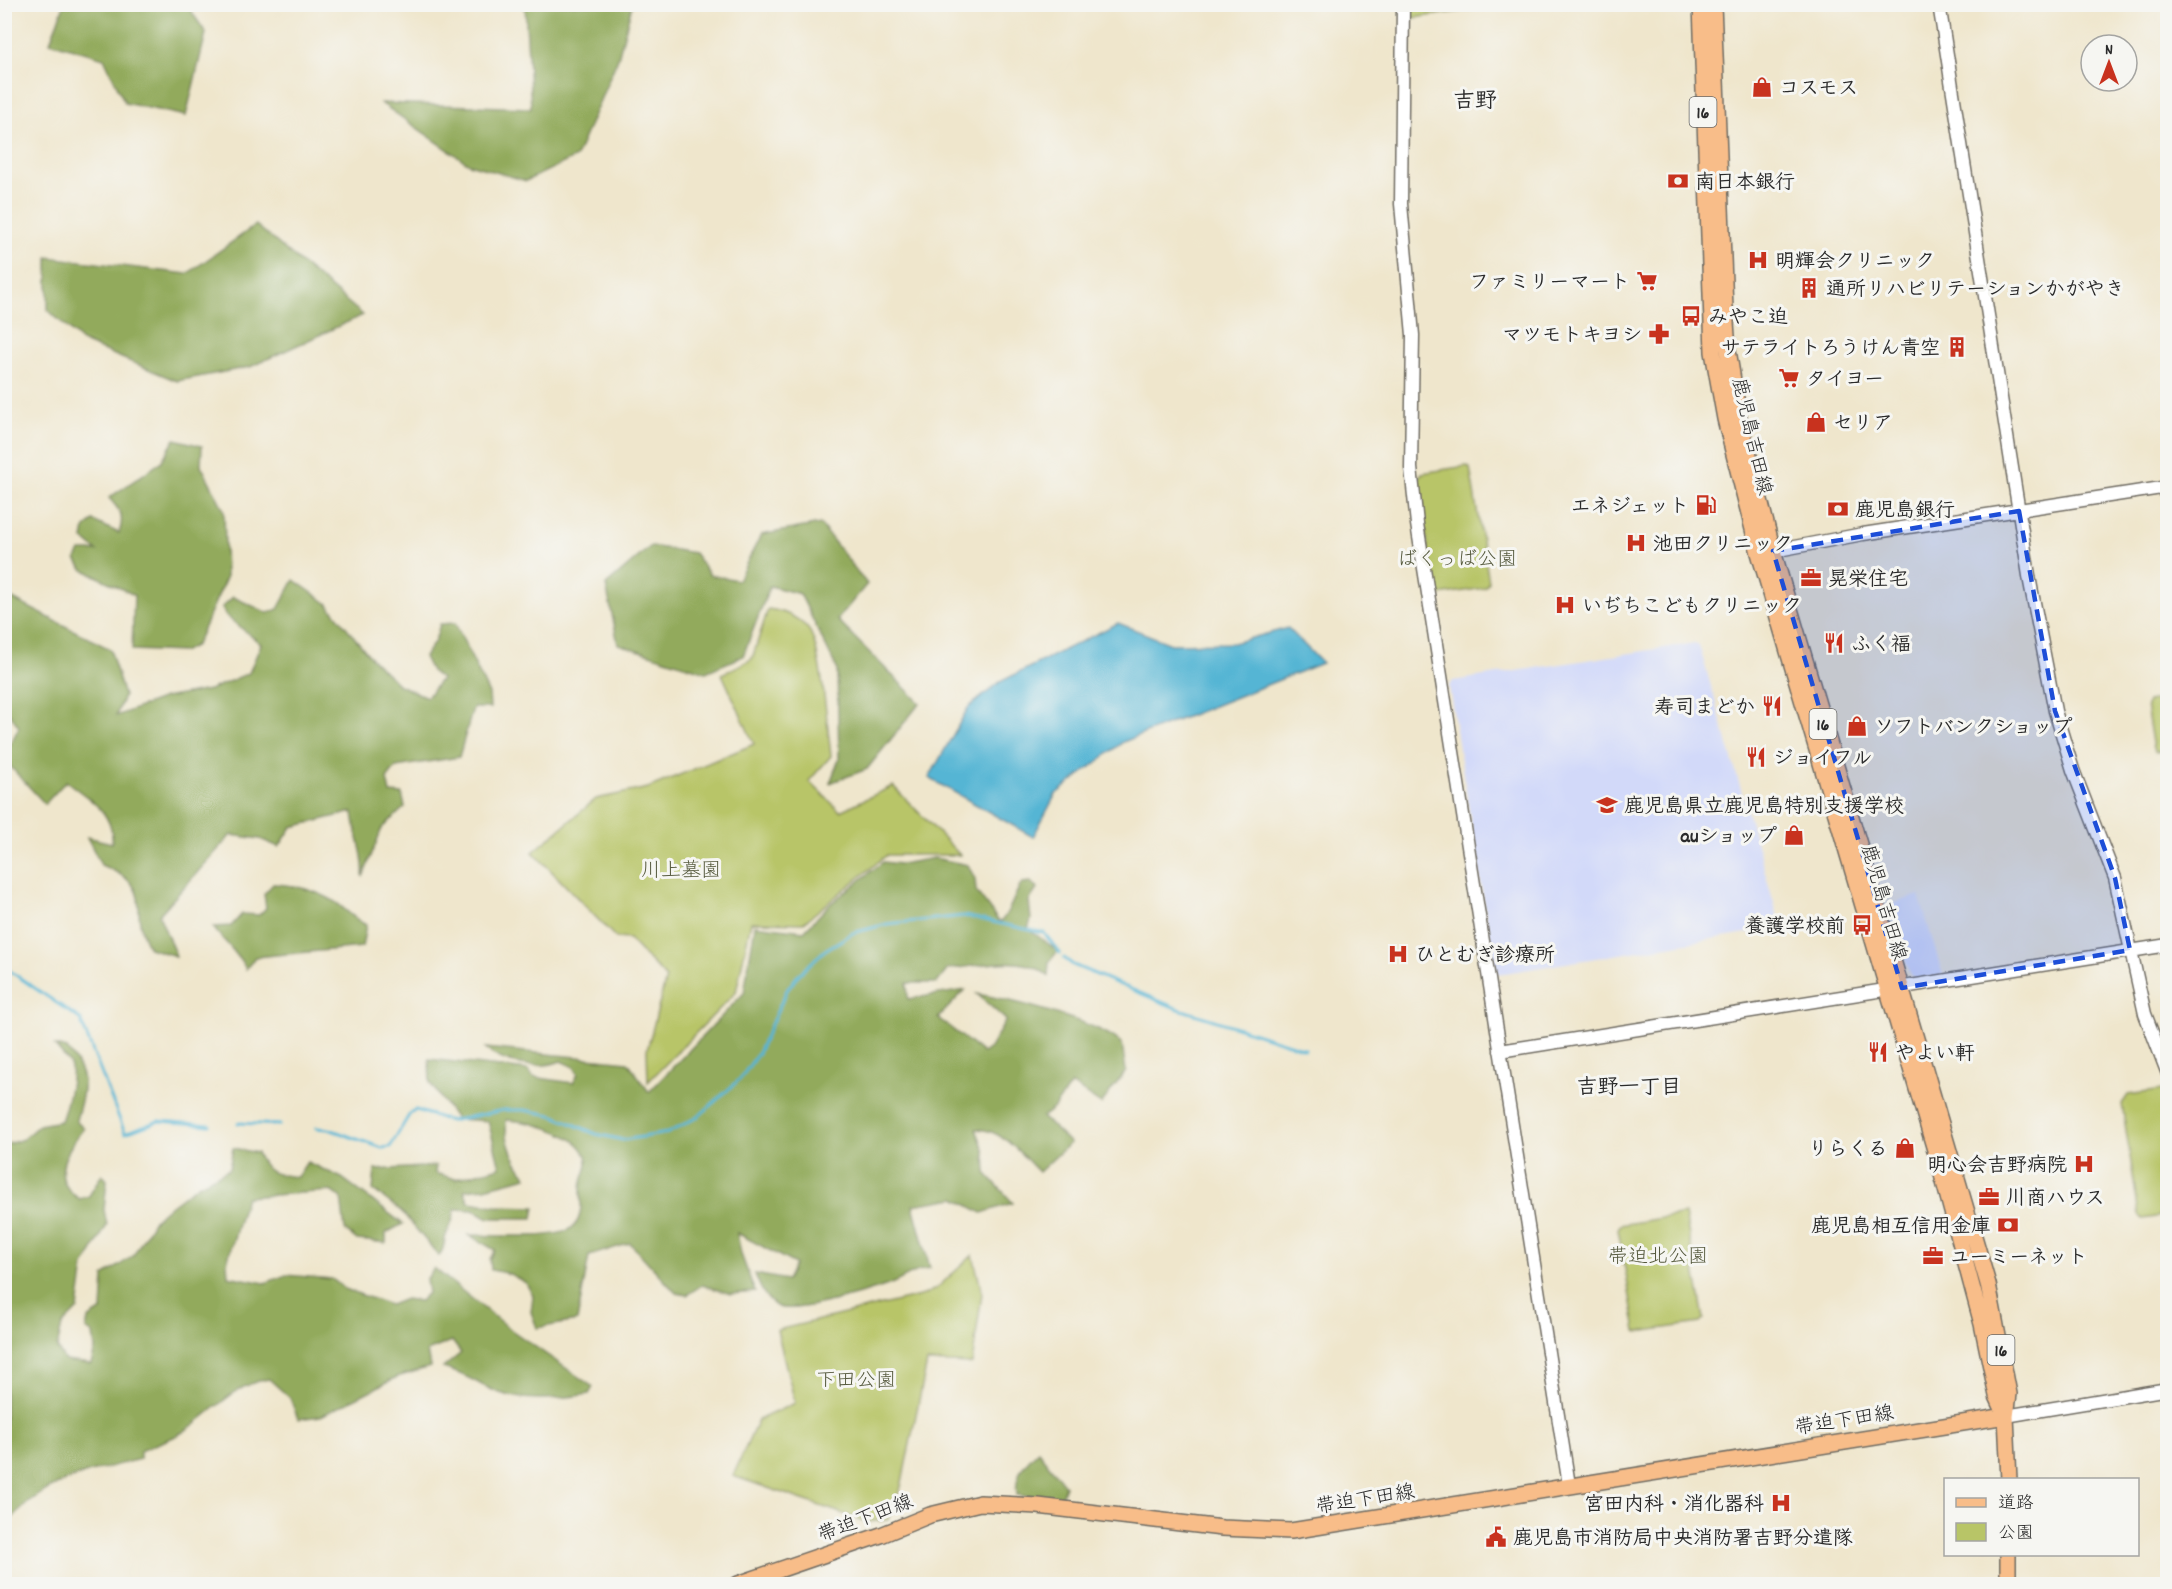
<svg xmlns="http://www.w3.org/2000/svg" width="2172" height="1589" font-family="Dekko,'Klee One',sans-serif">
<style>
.built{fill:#d2d9f9}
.green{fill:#b8c567;stroke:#727849;stroke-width:1.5}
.forest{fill:#92aa5c;stroke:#5e6a44;stroke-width:1.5}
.water{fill:#55b5d4;stroke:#407080;stroke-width:1.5}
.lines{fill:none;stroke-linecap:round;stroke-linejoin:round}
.stream{stroke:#55b5d4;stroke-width:3}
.minor-casing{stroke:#706c63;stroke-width:15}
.major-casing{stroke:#706c63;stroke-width:18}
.minor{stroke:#fff;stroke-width:12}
.major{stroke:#f8bd89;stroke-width:15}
.marked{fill:#1d4ed8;fill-opacity:0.2;stroke:#1d4ed8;stroke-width:4.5;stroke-dasharray:12 8;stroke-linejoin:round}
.labels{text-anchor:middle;stroke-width:6;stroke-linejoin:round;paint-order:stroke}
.shield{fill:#f6f6f2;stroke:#686867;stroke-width:1.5}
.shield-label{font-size:18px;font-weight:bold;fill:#2b2b2b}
.poi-label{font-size:20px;font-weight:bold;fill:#2b2b2b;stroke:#f6f6f2;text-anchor:start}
.street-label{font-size:20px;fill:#2b2b2b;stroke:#f6f6f2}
.park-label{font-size:20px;fill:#55593d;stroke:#f6f6f2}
.neighbourhood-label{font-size:21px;font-weight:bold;fill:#2b2b2b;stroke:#f6f6f2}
.quarter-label{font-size:22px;font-weight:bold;fill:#2b2b2b;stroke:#f6f6f2}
</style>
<rect width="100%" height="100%" fill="#f6f6f2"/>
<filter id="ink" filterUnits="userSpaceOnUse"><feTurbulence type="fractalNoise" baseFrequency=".0167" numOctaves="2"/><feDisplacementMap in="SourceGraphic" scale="12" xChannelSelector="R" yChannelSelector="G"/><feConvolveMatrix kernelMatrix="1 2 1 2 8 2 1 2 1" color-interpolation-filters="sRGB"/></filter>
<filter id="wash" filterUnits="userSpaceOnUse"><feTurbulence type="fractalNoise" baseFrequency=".008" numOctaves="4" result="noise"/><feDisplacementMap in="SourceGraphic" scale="24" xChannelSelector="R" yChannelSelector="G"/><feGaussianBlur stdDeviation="1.35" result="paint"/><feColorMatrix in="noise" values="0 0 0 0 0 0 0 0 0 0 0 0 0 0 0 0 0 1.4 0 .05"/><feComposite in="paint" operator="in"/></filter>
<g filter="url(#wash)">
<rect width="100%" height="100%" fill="#efe6cc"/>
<path class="built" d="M 1695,643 L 1699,645 L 1780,924 L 1777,928 L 1499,974 L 1495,971 L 1449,686 L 1453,681 Z
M 1919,895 L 1943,975 L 1917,979 L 1910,975 L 1889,905 Z"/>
<path class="green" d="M 1409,5 L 1409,4 L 1506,5 L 1413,18 L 1410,16 Z
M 1466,466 L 1470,468 L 1489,582 L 1484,588 L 1439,595 L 1434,591 L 1418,478 L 1422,473 Z
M 768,609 C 783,611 798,617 808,629 C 821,643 828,733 831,756 L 809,781 L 840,811 L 893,786 L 960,855 L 887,855 L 803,923 L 751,922 L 736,992 L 648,1082 L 647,1050 L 666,978 L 629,939 L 616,938 L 533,852 L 596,799 L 648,788 L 754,744 L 722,674 L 752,659 Z
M 2167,699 L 2167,750 L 2156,752 L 2153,749 L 2146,705 L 2148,702 Z
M 2162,1090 L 2168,1095 L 2167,1215 L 2143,1219 L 2139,1215 L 2122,1104 L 2128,1095 Z
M 1685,1214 L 1704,1319 L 1700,1323 L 1638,1332 L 1636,1331 L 1618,1229 L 1620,1225 Z
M 973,1255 L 982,1293 L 972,1364 L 927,1362 L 901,1487 L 888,1520 L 867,1522 L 733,1476 L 758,1420 L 795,1403 L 777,1330 L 924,1295 L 937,1288 Z"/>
<path class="forest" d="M 64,5 L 187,5 L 206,33 L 186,116 L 125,103 L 104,58 L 50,42 Z
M 525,5 L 632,5 L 618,58 L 576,157 L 526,181 L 469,164 L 381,103 L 531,108 Z
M 256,225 L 363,315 L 250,367 L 177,381 L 83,342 L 48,310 L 48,257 L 187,274 Z
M 175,439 L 202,446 L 201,465 L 224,510 L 226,578 L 196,645 L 183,652 L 132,650 L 134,595 L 82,569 L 76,559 L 80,551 L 97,551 L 83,539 L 85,528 L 93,521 L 119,533 C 125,516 120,510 109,498 L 161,462 Z
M 820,524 L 867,584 L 837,620 L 920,703 L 867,769 L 830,783 L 839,759 L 837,669 L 800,594 L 770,586 L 743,656 L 706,672 L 618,644 L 606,585 L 651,546 L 694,553 L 710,575 L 738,580 L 761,535 Z
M 294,580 L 327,603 L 372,659 L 399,685 L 427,697 L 441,679 L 431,671 L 424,657 L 435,641 L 440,624 L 455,623 L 489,694 L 490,708 L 473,708 L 459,757 L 396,767 L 387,779 L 390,793 L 402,794 L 405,807 L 382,828 L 363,877 C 365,853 355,835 353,812 L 292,827 L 279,847 L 260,839 L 231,835 L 159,915 L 176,956 L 149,948 C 125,905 160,889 101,865 L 87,837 L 112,843 C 115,812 87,798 66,781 L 45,804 L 5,761 L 5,754 L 19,727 L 5,707 L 5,595 L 110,649 L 124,696 L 116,716 L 164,698 L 209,690 L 249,673 L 261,644 L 225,615 L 222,607 L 233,597 L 268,613 L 278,609 Z
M 934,858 L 968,865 L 975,879 L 976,891 L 1000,923 C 1013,907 1012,898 1022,883 L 1031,882 L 1037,889 L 1029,901 L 1031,920 L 1028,929 L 1058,951 L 1049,962 L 1048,976 C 1024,952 978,967 948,969 L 937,983 L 907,983 L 908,999 L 965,990 L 938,1018 L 983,1053 L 990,1048 L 1006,1020 L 977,994 C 1007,999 1103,1023 1122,1044 L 1126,1071 L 1101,1104 L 1071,1084 L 1054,1108 L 1042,1117 L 1070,1143 L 1039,1172 C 1021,1155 1003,1129 976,1129 L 985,1152 L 986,1173 L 1013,1203 L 982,1213 L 955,1198 L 913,1205 L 930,1268 C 914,1270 905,1278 891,1284 C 872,1291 795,1314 778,1307 C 766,1301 759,1286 755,1274 L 787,1280 L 795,1264 L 737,1233 L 741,1254 L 755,1292 L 731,1294 L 702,1285 L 687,1295 L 676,1293 L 630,1243 L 589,1256 L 577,1321 L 537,1328 L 531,1312 L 533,1296 L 526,1283 L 510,1274 L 491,1270 L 490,1259 L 495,1250 L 469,1235 C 490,1235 554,1240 570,1229 C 583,1221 581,1204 581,1191 C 580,1178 590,1169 586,1156 C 578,1132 528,1121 506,1120 C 505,1142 513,1160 527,1177 L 485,1188 L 464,1190 L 469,1202 L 495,1206 L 535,1207 L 533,1218 L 489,1218 L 473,1210 L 455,1209 C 454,1221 451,1223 447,1233 C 443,1241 446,1248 439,1256 L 401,1211 L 373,1190 L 375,1170 L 436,1166 L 435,1173 L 455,1179 L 500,1167 L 488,1121 L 456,1119 L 430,1083 L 429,1059 L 528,1070 L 533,1077 L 573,1083 L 578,1074 L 574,1067 L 561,1061 C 539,1070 502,1065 485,1048 L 628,1062 L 649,1092 L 744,993 L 755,925 L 804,931 L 829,905 L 883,862 L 901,864 Z
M 273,884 C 294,885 313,889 332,900 C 344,907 351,917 366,925 L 362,947 L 255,957 L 246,969 C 237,952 224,942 213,927 L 231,926 L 242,914 L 259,915 L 266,908 L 264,894 Z
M 55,1046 L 67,1049 C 89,1077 85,1087 76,1120 L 84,1128 C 66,1150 48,1180 80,1199 L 89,1196 L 102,1174 L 107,1180 L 104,1210 L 107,1225 L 84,1266 L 78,1309 L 62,1325 L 57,1348 L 65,1361 L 91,1364 L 95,1349 L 93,1334 L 86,1329 L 88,1319 L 102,1310 L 104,1276 L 133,1256 L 154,1220 L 171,1205 L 198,1185 L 229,1169 L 233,1148 L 257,1153 C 267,1175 274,1174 297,1177 L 307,1162 L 342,1178 L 403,1224 L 386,1233 L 386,1243 L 357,1240 L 345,1230 L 341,1197 L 330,1191 L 246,1197 L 227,1262 L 228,1276 L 265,1283 L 286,1275 L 332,1279 L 345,1289 L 390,1305 L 405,1299 L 420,1301 L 428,1293 L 426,1280 L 434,1268 L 507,1327 L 593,1387 L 589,1394 C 558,1399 520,1404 490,1389 C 472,1380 464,1374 443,1368 L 461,1353 L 452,1341 L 427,1351 L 430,1367 L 397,1377 L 321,1416 L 298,1419 L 290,1398 L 269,1379 C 232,1384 213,1414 183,1432 C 170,1440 154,1444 140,1451 L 140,1459 C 87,1473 39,1481 5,1527 L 5,1145 L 23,1139 L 39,1125 L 61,1121 C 65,1110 75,1075 70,1065 C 67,1059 60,1052 55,1046 Z
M 1038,1451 L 1065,1486 L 1059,1501 L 1017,1495 C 1014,1474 1024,1464 1038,1451 Z"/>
<path class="water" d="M 1118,623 L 1171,644 L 1233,643 L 1288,628 L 1322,663 L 1123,742 L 1056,794 L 1033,837 L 929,778 L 968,708 L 1000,682 Z"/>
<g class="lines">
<path class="stream" d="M 1064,958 L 1073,965 L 1176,1008 L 1305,1049
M 4,967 L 80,1019 L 125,1133 L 159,1121 L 210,1125
M 238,1123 L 280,1125
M 316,1128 L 329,1129 L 382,1148 L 390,1147 L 411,1112 L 416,1110 L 450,1121 L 504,1110 L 524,1110 L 552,1115 L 596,1134 L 623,1140 L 668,1133 L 699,1116 L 741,1078 L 758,1053 L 787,990 L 799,974 L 825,950 L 853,933 L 887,924 L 964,916 L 1044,933 L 1060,953"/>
</g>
</g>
<g filter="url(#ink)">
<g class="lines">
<g class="minor-casing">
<path id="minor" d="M 1403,4 L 1401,204 L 1413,335 L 1411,468 L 1417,524 L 1569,1485
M 1939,4 L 2030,582 L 2055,711 L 2073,770 L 2115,878 L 2145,1014 L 2168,1074
M 1773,551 L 1863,534 L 2168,487
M 1500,1051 L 2168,945
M 2006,1416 L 2168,1389"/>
</g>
<g class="major-casing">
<path id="major" d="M 1701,4 L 1713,352 L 1725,419 L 1759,553 L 1940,1167 L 1982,1324 L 1997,1396 L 2006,1416
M 1713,4 L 1725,308 L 1728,350 L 1739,417 L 1773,551 L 1988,1284 L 2009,1394 L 2006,1416 L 2009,1480
M 738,1584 L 881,1535 L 930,1515 L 980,1503 L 1038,1506 L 1222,1528 L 1291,1531 L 2006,1416
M 2008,1584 L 2008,1554"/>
</g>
<use href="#minor" class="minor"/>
<use href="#major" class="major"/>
</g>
</g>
<path class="marked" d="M 2019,511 L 2055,711 L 2115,878 L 2130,950 L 1902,988 L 1773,551 Z"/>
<defs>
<g id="shop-bare" transform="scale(1.62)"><path d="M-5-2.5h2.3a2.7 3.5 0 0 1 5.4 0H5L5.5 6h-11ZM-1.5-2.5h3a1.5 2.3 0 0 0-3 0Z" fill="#c8321e" stroke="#f6f6f2" stroke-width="2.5" paint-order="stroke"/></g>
<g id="bank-bare" transform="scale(1.62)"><path d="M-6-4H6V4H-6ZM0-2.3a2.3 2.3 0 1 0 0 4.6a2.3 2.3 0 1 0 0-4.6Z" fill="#c8321e" stroke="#f6f6f2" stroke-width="2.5" paint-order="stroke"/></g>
<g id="hospital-bare" transform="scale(1.62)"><path d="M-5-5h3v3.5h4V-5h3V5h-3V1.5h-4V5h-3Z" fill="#c8321e" stroke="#f6f6f2" stroke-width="2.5" paint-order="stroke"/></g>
<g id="supermarket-bare" transform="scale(1.62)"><path d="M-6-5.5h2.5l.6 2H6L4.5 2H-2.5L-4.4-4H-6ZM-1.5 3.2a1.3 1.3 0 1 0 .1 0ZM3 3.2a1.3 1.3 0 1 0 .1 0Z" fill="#c8321e" stroke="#f6f6f2" stroke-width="2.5" paint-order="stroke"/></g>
<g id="building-bare" transform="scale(1.62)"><path d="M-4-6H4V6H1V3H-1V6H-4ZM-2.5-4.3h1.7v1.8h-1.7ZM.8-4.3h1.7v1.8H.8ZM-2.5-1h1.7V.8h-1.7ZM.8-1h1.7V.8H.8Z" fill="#c8321e" stroke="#f6f6f2" stroke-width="2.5" paint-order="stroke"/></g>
<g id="bus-bare" transform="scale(1.62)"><path d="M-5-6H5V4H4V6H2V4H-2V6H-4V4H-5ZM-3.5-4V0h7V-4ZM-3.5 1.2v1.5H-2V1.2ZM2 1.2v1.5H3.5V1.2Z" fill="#c8321e" stroke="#f6f6f2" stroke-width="2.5" paint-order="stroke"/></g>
<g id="pharmacy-bare" transform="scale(1.62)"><path d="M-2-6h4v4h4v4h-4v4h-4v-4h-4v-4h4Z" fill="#c8321e" stroke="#f6f6f2" stroke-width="2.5" paint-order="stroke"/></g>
<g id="fuel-bare" transform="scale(1.62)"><path d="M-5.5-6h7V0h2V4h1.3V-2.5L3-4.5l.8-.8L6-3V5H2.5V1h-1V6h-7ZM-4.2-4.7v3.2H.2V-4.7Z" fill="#c8321e" stroke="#f6f6f2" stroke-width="2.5" paint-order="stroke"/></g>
<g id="office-bare" transform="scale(1.62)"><path d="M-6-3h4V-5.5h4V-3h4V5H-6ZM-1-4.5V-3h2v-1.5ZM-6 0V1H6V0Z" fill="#c8321e" stroke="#f6f6f2" stroke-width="2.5" paint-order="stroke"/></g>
<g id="restaurant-bare" transform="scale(1.62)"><path d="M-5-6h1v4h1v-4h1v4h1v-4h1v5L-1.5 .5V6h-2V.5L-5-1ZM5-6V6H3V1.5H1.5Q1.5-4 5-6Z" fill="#c8321e" stroke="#f6f6f2" stroke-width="2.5" paint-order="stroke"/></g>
<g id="school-bare" transform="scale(1.62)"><path d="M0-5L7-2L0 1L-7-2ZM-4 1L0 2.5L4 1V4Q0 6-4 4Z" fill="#c8321e" stroke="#f6f6f2" stroke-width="2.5" paint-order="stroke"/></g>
<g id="civic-bare" transform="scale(1.62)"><path d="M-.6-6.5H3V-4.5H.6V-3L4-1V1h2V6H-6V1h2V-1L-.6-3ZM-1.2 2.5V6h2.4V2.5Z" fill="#c8321e" stroke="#f6f6f2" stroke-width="2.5" paint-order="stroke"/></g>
</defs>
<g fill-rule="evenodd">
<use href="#shop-bare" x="1762" y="87"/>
<use href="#bank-bare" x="1678" y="181"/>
<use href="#hospital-bare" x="1758" y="260"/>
<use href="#supermarket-bare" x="1647" y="281"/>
<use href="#building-bare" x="1809" y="288"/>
<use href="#bus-bare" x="1691" y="316"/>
<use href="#pharmacy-bare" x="1659" y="334"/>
<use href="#building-bare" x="1957" y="347"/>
<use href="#supermarket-bare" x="1789" y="378"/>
<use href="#shop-bare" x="1816" y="422"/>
<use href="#fuel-bare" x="1706" y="505"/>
<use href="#bank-bare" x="1838" y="509"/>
<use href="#hospital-bare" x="1636" y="543"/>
<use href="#office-bare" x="1811" y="578"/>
<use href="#hospital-bare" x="1565" y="605"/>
<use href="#restaurant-bare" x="1834" y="643"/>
<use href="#restaurant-bare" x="1772" y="706"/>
<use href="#shop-bare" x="1857" y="726"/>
<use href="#restaurant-bare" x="1756" y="757"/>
<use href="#school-bare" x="1607" y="805"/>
<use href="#shop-bare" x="1794" y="835"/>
<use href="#bus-bare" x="1862" y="925"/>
<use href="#hospital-bare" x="1398" y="954"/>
<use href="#restaurant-bare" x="1878" y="1052"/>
<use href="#shop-bare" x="1905" y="1148"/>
<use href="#hospital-bare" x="2084" y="1164"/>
<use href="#office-bare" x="1989" y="1197"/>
<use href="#bank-bare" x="2008" y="1225"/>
<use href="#office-bare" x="1933" y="1256"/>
<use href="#hospital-bare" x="1781" y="1503"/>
<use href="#civic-bare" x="1496" y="1537"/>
</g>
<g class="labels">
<g class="shield">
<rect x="1689.5" y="97" width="27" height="30" rx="4.5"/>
<rect x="1809.5" y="709" width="27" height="30" rx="4.5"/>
<rect x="1987.5" y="1335" width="27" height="30" rx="4.5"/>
</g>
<g class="shield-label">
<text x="1703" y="118">16</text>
<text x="1823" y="730">16</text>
<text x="2001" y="1356">16</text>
</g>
<g class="poi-label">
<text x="1779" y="94">コスモス</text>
<text x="1695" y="188">南日本銀行</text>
<text x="1775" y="267">明輝会クリニック</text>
<text x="1630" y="288" text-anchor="end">ファミリーマート</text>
<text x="1826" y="295">通所リハビリテーションかがやき</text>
<text x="1708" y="323">みやこ迫</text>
<text x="1642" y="341" text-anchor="end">マツモトキヨシ</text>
<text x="1940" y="354" text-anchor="end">サテライトろうけん青空</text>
<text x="1806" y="385">タイヨー</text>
<text x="1833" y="429">セリア</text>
<text x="1689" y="512" text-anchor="end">エネジェット</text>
<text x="1855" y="516">鹿児島銀行</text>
<text x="1653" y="550">池田クリニック</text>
<text x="1828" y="585">晃栄住宅</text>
<text x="1582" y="612">いぢちこどもクリニック</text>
<text x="1851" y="650">ふく福</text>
<text x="1755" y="713" text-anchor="end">寿司まどか</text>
<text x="1874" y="733">ソフトバンクショップ</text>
<text x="1773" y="764">ジョイフル</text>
<text x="1624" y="812">鹿児島県立鹿児島特別支援学校</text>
<text x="1777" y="842" text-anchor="end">auショップ</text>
<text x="1845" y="932" text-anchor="end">養護学校前</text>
<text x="1415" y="961">ひとむぎ診療所</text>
<text x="1895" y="1059">やよい軒</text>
<text x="1888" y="1155" text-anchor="end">りらくる</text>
<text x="2067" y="1171" text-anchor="end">明心会吉野病院</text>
<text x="2006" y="1204">川商ハウス</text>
<text x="1991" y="1232" text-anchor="end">鹿児島相互信用金庫</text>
<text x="1950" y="1263">ユーミーネット</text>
<text x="1764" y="1510" text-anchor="end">宮田内科・消化器科</text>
<text x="1513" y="1544">鹿児島市消防局中央消防署吉野分遣隊</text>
</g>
<g class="street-label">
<text transform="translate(1753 436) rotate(77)" y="7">鹿児島吉田線</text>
<text transform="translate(1885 902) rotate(74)" y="7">鹿児島吉田線</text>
<text transform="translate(1844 1419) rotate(-9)" y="7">帯迫下田線</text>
<text transform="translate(1365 1498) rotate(-9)" y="7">帯迫下田線</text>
<text transform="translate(865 1517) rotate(-21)" y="7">帯迫下田線</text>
</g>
<g class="park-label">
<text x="1457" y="565">ばくっば公園</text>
<text x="681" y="876">川上墓園</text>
<text x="1658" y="1262">帯迫北公園</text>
<text x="856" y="1386">下田公園</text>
</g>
<g class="neighbourhood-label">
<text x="1629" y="1093">吉野一丁目</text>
</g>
<g class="quarter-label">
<text x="1475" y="107">吉野</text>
</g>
</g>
<rect width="2172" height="1589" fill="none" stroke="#f6f6f2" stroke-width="24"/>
<rect x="1944" y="1478" width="195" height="78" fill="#f6f6f2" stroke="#a5a5a2" stroke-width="1.5"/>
<rect x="1956" y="1498" width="30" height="9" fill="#f8bd89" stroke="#a5a5a2" stroke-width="1.5"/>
<text x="1998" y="1508" font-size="18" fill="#2b2b2b">道路</text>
<rect x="1956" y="1523" width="30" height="18" fill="#b8c567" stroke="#a5a5a2" stroke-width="1.5"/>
<text x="1998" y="1538" font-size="18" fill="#2b2b2b">公園</text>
<g transform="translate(2109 63)"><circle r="28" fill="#f6f6f2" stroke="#a5a5a2" stroke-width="1.5"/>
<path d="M0-4.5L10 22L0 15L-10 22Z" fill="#c8321e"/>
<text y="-9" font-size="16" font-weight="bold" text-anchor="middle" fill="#2b2b2b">N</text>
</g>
</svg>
